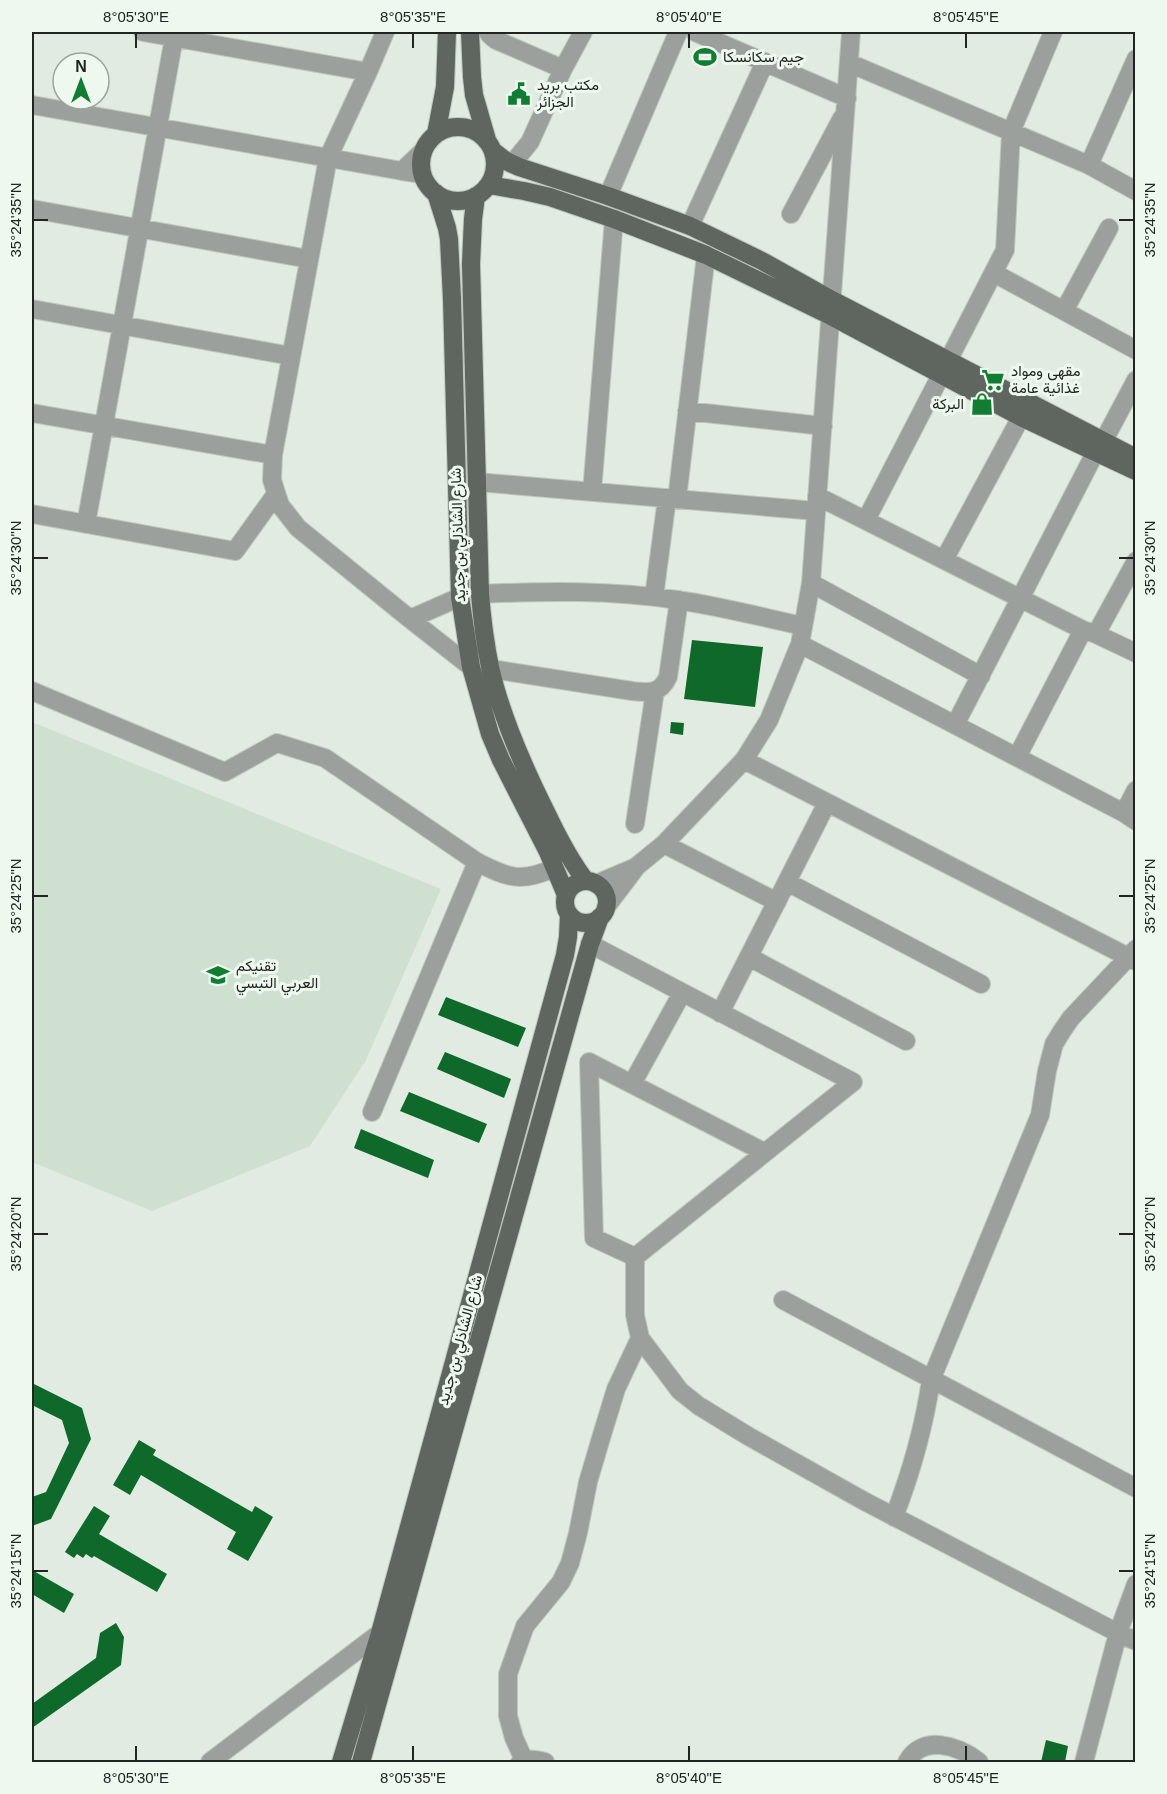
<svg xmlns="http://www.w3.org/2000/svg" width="1167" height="1794" font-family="Helvetica,Vazirmatn,sans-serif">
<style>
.built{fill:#cfdfd0}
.building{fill:#0f692b}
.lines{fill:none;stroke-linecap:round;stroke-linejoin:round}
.minor-casing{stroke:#bec7bf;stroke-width:20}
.major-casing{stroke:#bec7bf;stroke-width:20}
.minor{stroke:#9ca09c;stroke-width:18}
.major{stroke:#5e665f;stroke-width:18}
.ticks{fill:none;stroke:#212522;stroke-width:2}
.labels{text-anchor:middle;stroke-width:6;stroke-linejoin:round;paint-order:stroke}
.poi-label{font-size:15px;fill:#212522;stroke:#eef8ef;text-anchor:start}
.street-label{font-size:15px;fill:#212522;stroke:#eef8ef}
.neatline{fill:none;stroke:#212522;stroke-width:2}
.ticks-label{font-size:15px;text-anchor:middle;fill:#212522}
</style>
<rect width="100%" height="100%" fill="#e1ebe1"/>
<path class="built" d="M 32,722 L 441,889 L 366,1060 L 310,1146 L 152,1211 L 32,1162 Z"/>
<path class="building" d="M 692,640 L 763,647 L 755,707 L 684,699 Z
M 671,722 L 684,723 L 683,735 L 670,733 Z
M 446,997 L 526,1028 L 518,1047 L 438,1015 Z
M 445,1052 L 511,1079 L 504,1098 L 437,1069 Z
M 409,1092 L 487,1124 L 479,1143 L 400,1111 Z
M 361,1129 L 434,1160 L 428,1178 L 354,1148 Z
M 32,1383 L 82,1408 L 91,1439 L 51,1519 L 32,1526 L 32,1497 L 46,1492 L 69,1443 L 62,1420 L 32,1405 Z
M 139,1440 L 156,1450 L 153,1455 L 252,1512 L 255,1506 L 273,1517 L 248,1561 L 227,1549 L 236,1532 L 141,1475 L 130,1495 L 113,1485 Z
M 94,1506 L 110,1516 L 99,1534 L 167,1574 L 157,1592 L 94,1556 L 92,1558 L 86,1554 L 83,1558 L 77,1554 L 74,1558 L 65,1552 Z
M 32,1570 L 74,1594 L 64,1613 L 32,1594 Z
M 116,1623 L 124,1637 L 121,1665 L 32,1728 L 32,1704 L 96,1658 L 100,1633 Z
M 1046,1740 L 1068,1746 L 1065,1762 L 1041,1762 Z"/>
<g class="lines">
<g class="minor-casing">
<path id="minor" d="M 143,32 L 368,72
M 385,32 L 368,72 L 328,158 L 273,455 L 272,480 L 280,505 L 298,528 L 410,619
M 488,32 L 490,35 L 496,40 L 563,69
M 695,32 L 847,98
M 849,63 L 1089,165 L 1136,191
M 32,105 L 402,171
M 512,164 L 530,142 L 563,69 L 583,32
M 1089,165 L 1136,59
M 422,174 L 402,171 L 423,151
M 608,196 L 678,32
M 32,209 L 309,259
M 791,214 L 842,118
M 690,226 L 765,62
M 994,273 L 1136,350
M 32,309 L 291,356
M 1064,311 L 1109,228
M 948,361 L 1005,250 L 1011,132 L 1053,32
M 687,411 L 823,426
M 32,413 L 273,455
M 477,482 L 816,511
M 592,492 L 614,219
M 817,496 L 1083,630 L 1096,634 L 1136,653
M 677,499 L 706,255
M 32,514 L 235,551 L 276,494
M 866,520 L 941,375
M 86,524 L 175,32
M 944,560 L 1021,417
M 811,583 L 981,676
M 480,594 C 546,591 612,590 677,600 C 719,606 761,617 803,626
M 460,597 L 410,619 L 471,667
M 654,597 L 667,498
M 1096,634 L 1136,561
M 800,644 L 1124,813 L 1136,821
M 491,669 L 632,691 C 650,693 660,694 668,677 L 679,600
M 32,691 L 225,772 L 277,743 L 325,758 L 477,862 C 508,878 521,883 554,868
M 955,725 L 1096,451 L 1103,442 L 1136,380
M 1017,757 L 1083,630
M 744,760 L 1136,961
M 1124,813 L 1136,790
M 635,824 L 655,691
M 664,844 L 777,902
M 787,882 L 981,984
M 596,884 L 636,867
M 606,907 L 637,866 L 664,844 L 744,760 L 769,720 L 800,644 L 811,583 L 851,32
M 590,944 L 853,1082 L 635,1257
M 749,957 L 906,1041
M 720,1013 L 827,803
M 632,1084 L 682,993
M 372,1112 L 477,862
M 635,1257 L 635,1315 L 640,1338 L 680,1391 L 699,1406 L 748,1436 L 864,1501 L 1118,1633 L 1136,1641
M 635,1257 L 594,1238 L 589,1062 L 764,1152
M 783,1300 L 1136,1488
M 894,1517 C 911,1473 924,1427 931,1380 L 1040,1115 L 1047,1071 L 1054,1044 L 1062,1031 L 1071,1018 L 1136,949
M 524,1760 L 514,1738 L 508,1716 L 508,1674 L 525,1626 L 561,1582 L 570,1563 L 578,1533 L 588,1482 L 601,1438 L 616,1389 L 640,1338
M 210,1762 L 380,1633 L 389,1632
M 520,1762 C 528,1758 537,1760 545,1762
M 907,1762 C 922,1734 958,1745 979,1762
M 1084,1762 L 1118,1633 L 1136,1584"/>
</g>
<g class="major-casing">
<path id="major" d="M 470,32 L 472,77 L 474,95 L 487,140
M421 164a37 37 0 1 1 74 0a37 37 0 1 1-74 0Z
M 436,134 L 445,87 L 447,32
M 493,151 L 506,161 L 519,167 L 608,196 L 690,226 L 762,261 L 832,300 L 1136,458
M 489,185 L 524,191 L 550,197 L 614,219 L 706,255 L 831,316 L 1021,417 L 1136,471
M 436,193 L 447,228 L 449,239 L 452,299 L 460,597 L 471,667 L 490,734 L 501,760 L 548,852 L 566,895
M 476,196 L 473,219 L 471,264 L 480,594 C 482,619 485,643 490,667 C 501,717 524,768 547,814 C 558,837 570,861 586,881
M565 902a21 21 0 1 1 42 0a21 21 0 1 1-42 0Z
M 341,1762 L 380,1633 L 565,955 L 568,937 L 569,915
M 361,1762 L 590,944 L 600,917"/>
</g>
<use href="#minor" class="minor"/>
<use href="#major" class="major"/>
</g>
<path class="ticks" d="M 136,33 L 136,48M 413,33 L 413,48M 689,33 L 689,48M 966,33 L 966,48M 33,220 L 48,220M 1119,220 L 1134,220M 33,558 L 48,558M 1119,558 L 1134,558M 33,896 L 48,896M 1119,896 L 1134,896M 33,1234 L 48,1234M 1119,1234 L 1134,1234M 33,1571 L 48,1571M 1119,1571 L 1134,1571M 136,1746 L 136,1761M 413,1746 L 413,1761M 689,1746 L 689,1761M 966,1746 L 966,1761"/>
<defs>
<g id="stadium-bare" transform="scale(1.8)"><path d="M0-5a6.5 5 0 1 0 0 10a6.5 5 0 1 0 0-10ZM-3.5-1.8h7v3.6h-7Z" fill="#107d33" stroke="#eef8ef" stroke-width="2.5" paint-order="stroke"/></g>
<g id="civic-bare" transform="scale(1.8)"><path d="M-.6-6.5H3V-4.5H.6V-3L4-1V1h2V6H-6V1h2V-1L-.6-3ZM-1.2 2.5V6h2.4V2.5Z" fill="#107d33" stroke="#eef8ef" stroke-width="2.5" paint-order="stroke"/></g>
<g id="supermarket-bare" transform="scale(1.8)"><path d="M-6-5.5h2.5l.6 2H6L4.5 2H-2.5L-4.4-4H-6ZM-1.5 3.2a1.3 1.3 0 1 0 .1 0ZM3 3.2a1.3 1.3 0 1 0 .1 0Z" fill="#107d33" stroke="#eef8ef" stroke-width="2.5" paint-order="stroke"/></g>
<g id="shop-bare" transform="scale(1.8)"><path d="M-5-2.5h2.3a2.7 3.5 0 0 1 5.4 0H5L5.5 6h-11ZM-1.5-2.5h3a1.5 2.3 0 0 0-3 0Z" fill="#107d33" stroke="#eef8ef" stroke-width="2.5" paint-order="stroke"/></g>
<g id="school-bare" transform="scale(1.8)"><path d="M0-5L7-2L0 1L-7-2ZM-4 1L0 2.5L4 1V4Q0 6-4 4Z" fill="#107d33" stroke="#eef8ef" stroke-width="2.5" paint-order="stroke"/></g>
</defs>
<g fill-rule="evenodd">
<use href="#stadium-bare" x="705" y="57"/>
<use href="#civic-bare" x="519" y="94"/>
<use href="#supermarket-bare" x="993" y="380"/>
<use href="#shop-bare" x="982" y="404"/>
<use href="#school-bare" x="218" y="975"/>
</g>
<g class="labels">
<g class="poi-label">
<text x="723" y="62">جيم سكانسكا</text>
<text x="537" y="90">مكتب بريد<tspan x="537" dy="17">الجزائر</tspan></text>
<text x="1011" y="376">مقهى ومواد<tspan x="1011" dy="17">غذائية عامة</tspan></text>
<text x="964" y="409" text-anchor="end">البركة</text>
<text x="236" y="971">تقنيكم<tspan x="236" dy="17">العربي التبسي</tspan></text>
</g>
<g class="street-label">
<text transform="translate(458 535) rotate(-92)" y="5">شارع الشاذلي بن جديد</text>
<text transform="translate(460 1340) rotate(-75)" y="5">شارع الشاذلي بن جديد</text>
</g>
</g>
<rect width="1167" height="1794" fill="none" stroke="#eef8ef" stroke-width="66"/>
<g transform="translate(81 81)"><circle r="28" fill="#eef8ef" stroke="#9ca49d" stroke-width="1.5"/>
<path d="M0-4.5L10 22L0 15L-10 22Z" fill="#107d33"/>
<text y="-9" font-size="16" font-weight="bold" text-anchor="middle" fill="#212522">N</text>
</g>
<rect x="33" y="33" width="1101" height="1728" class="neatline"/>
<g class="ticks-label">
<text x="136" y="22">8°05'30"E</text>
<text x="413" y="22">8°05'35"E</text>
<text x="689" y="22">8°05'40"E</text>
<text x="966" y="22">8°05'45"E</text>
<text transform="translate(16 220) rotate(-90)" y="5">35°24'35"N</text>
<text transform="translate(1150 220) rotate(-90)" y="5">35°24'35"N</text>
<text transform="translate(16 558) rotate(-90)" y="5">35°24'30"N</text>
<text transform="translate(1150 558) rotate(-90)" y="5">35°24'30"N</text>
<text transform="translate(16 896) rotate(-90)" y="5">35°24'25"N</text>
<text transform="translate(1150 896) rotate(-90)" y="5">35°24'25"N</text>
<text transform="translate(16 1234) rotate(-90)" y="5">35°24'20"N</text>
<text transform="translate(1150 1234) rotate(-90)" y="5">35°24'20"N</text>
<text transform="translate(16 1571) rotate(-90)" y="5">35°24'15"N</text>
<text transform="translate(1150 1571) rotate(-90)" y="5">35°24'15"N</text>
<text x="136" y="1783">8°05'30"E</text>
<text x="413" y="1783">8°05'35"E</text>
<text x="689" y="1783">8°05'40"E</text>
<text x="966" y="1783">8°05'45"E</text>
</g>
</svg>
